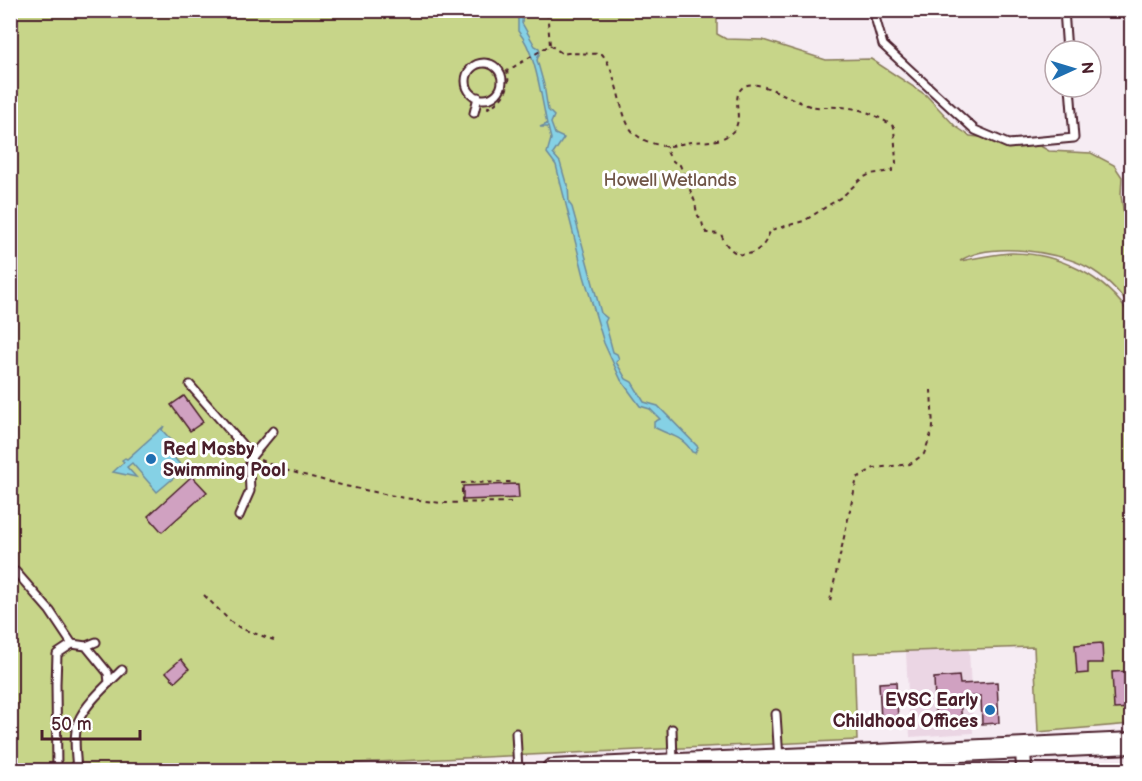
<svg xmlns="http://www.w3.org/2000/svg" width="1142" height="781" font-family="'Balsamiq Sans',sans-serif">
<style>
.built{fill:#ebd6e4}
.green{fill:#c7d589;stroke:#887a5a;stroke-width:1.5}
.water{fill:#85d1e5;stroke:#6d8a9b;stroke-width:1.5}
.building{fill:#d0a1c1;stroke:#4a1f2b;stroke-width:1.5}
.lines{fill:none;stroke-linecap:round;stroke-linejoin:round}
.lane-casing{stroke:#4a1f2b;stroke-width:11}
.street-casing{stroke:#4a1f2b;stroke-width:18}
.secondary-casing{stroke:#4a1f2b;stroke-width:24}
.path{stroke:#4a1f2b;stroke-width:2;stroke-dasharray:4.5 4.5;stroke-linecap:butt}
.lane{stroke:#fff;stroke-width:7}
.street{stroke:#fff;stroke-width:14}
.secondary{stroke:#fff;stroke-width:20}
.poi-dot{fill:#1f6fb2;stroke:#fff;stroke-width:2}
.labels{text-anchor:middle;stroke-width:6;stroke-linejoin:round;paint-order:stroke}
.park-label{font-size:18px;fill:#705647;stroke:#fff}
.poi-label{font-size:18px;font-weight:bold;fill:#4a1f2b;stroke:#fff;text-anchor:start}
</style>
<rect width="100%" height="100%" fill="#f6ecf3"/>
<filter id="ink" filterUnits="userSpaceOnUse"><feTurbulence type="fractalNoise" baseFrequency=".0167" numOctaves="2"/><feDisplacementMap in="SourceGraphic" scale="12" xChannelSelector="R" yChannelSelector="G"/><feConvolveMatrix kernelMatrix="1 2 1 2 8 2 1 2 1" color-interpolation-filters="sRGB"/></filter>
<g filter="url(#ink)">
<path class="built" d="M 969,649 L 973,733 L 910,737 L 906,651 Z"/>
<path class="green" d="M 10,11 L 717,11 L 717,34 L 726,39 L 763,40 L 826,60 L 871,59 L 926,95 L 955,126 L 970,136 L 1035,143 L 1049,151 L 1091,153 L 1114,165 L 1122,177 L 1121,195 L 1127,235 L 1131,247 L 1131,309 C 1120,292 1106,277 1087,267 C 1058,251 989,241 960,261 C 976,258 993,254 1010,253 C 1057,252 1106,276 1131,317 L 1131,724 L 1038,732 L 1034,647 L 854,653 L 857,740 L 203,770 L 11,770 Z"/>
<path class="water" d="M 518,11 L 523,11 L 522,23 L 535,46 L 539,48 L 540,52 L 537,60 L 544,85 L 548,110 L 554,116 L 551,123 L 555,134 L 564,138 L 553,154 L 560,162 L 566,183 L 568,184 L 569,203 L 572,207 L 601,313 L 607,318 L 605,322 L 613,352 L 617,354 L 619,359 L 616,362 L 626,379 L 632,382 L 644,402 L 658,406 L 698,447 L 695,453 L 692,452 C 682,435 669,436 654,427 L 654,422 L 660,419 L 650,409 L 640,406 L 621,380 L 604,343 L 584,276 L 556,165 L 547,153 L 551,139 L 548,127 L 540,127 L 547,124 C 541,97 536,52 518,31 Z
M 164,426 L 162,430 L 171,440 L 164,446 L 184,469 L 157,492 L 132,463 L 127,467 L 136,477 L 113,472 L 124,462 L 122,460 L 125,458 L 127,459 Z"/>
<path class="building" d="M 184,396 L 203,422 L 190,431 L 171,405 Z
M 192,476 L 207,492 L 162,532 L 148,516 Z
M 518,484 L 519,498 L 463,500 L 463,486 Z
M 1102,643 L 1103,663 L 1088,663 L 1088,673 L 1077,674 L 1075,645 Z
M 181,659 L 189,669 L 175,682 L 166,672 Z
M 1130,671 L 1131,708 L 1114,709 L 1112,672 Z
M 959,676 L 960,684 L 997,682 L 999,723 L 982,724 L 981,696 L 960,697 L 962,726 L 936,727 L 934,678 Z
M 896,682 L 898,719 L 881,720 L 879,683 Z"/>
<g class="lines">
<g class="lane-casing">
<path id="lane" d="M 873,10 L 883,45 L 975,130 L 1008,144 L 1074,138 L 1070,87
M 1064,10 L 1067,51
M466 81a18 18 0 1 1 36 0a18 18 0 1 1-36 0Z
M 474,113 L 478,97
M 190,385 L 252,456
M 239,516 L 250,491 L 249,467 L 252,456 L 273,431
M 16,572 L 50,611 L 72,644
M 86,646 L 108,673 L 109,683
M 776,714 L 779,759
M 672,729 L 673,762
M 516,733 L 518,770
M 57,770 L 56,684 L 57,654 L 72,644 L 86,646 L 96,642
M 77,770 C 76,755 73,737 78,722 C 85,704 108,684 122,670"/>
</g>
<g class="street-casing">
<path id="street" d="M 1023,748 L 1024,770"/>
</g>
<g class="secondary-casing">
<path id="secondary" d="M 552,770 L 1132,743"/>
</g>
<path class="path" d="M 550,45 L 563,54 L 568,53 L 602,54 C 619,74 619,121 635,134 C 643,141 654,144 664,146 C 673,147 683,143 691,142 C 706,141 723,143 734,130 C 744,118 730,97 743,87 C 756,77 792,100 807,105 C 818,109 827,106 838,107 C 858,107 878,115 894,127 L 896,163 L 892,171 L 870,174 L 861,179 L 843,196 L 804,221 L 771,230 C 768,235 766,243 761,247 C 744,262 728,253 721,234 L 707,233 L 704,230 L 702,222 L 697,214 L 695,202 L 680,165 C 672,163 667,154 666,146
M 490,97 L 488,108 C 502,101 512,89 507,71 L 550,45 L 547,10
M 260,460 L 285,470 L 345,486 L 404,498 L 441,503 L 513,502
M 462,502 L 462,483 L 512,482
M 204,595 L 231,622 L 242,629 L 274,640
M 830,601 L 857,478 L 874,468 L 910,464 L 924,454 L 933,428 L 931,390"/>
<use href="#lane" class="lane"/>
<use href="#street" class="street"/>
<use href="#secondary" class="secondary"/>
</g>
</g>
<g class="poi-dot">
<circle cx="151" cy="459" r="6"/>
<circle cx="990" cy="710" r="6"/>
</g>
<g class="labels">
<g class="park-label">
<text x="670" y="186">Howell Wetlands</text>
</g>
<g class="poi-label">
<text x="163" y="455">Red Mosby<tspan x="163" dy="21">Swimming Pool</tspan></text>
<text x="978" y="706" text-anchor="end">EVSC Early<tspan x="978" dy="21">Childhood Offices</tspan></text>
</g>
</g>
<rect width="1142" height="781" fill="none" stroke="#fff" stroke-width="36"/>
<rect x="18" y="18" width="1106" height="745" fill="none" stroke="#4a1f2b" stroke-width="2" filter="url(#ink)"/>
<g transform="translate(1073 69) rotate(86)"><circle r="28" fill="#ffffff" stroke="#b7a5aa" stroke-width="1.5"/>
<path d="M0-4.5L10 22L0 15L-10 22Z" fill="#1f6fb2"/>
<text y="-9" font-size="16" font-weight="bold" text-anchor="middle" fill="#4a1f2b">N</text>
</g>
<path d="M42 730v9h98v-9" fill="none" stroke="#4a1f2b" stroke-width="3"/>
<text x="51" y="730" font-size="18" fill="#4a1f2b" stroke="#ffffff" stroke-width="4.5" paint-order="stroke">50 m</text>
</svg>
